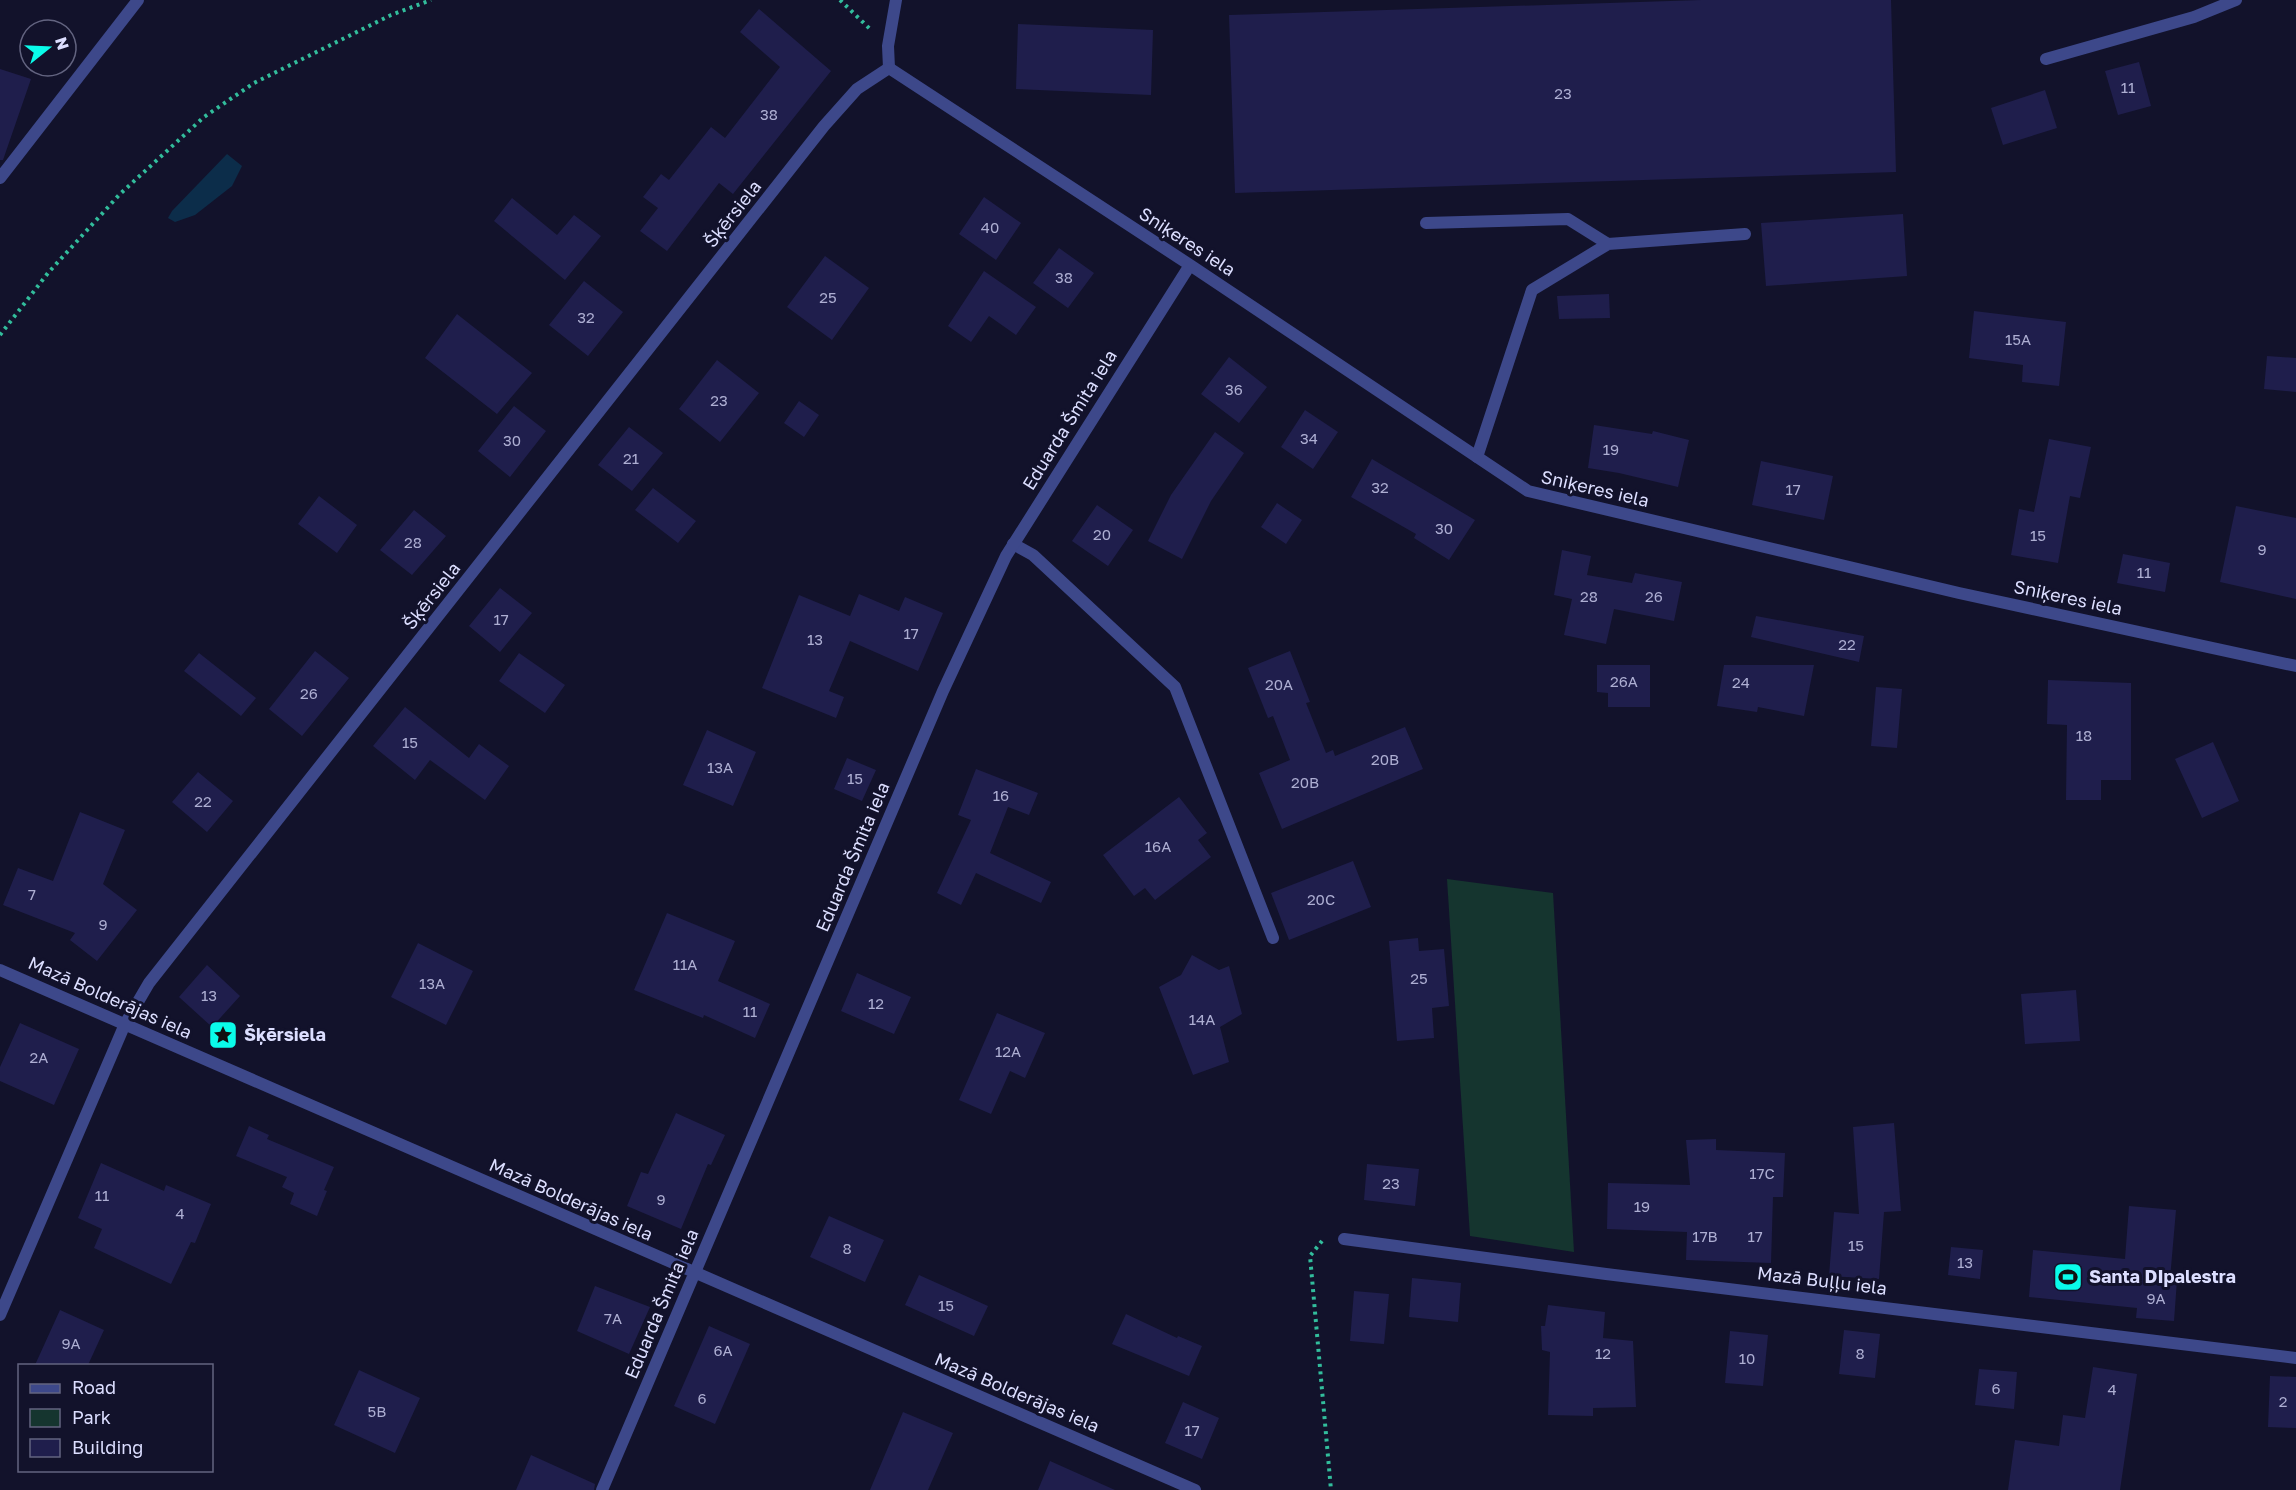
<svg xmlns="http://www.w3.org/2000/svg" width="2296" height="1490" font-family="'Golos Text',sans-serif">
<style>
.green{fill:#15352f}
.water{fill:#0c2d4a}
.building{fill:#1f1e4c}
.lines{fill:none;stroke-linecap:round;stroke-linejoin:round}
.path{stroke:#32bd9c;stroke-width:4;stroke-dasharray:3 4.5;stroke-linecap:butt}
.lane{stroke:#3d488a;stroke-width:12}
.street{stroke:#3d488a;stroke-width:12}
.labels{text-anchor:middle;stroke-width:6;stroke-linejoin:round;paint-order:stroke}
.number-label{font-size:15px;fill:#adaed2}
.street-label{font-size:18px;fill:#dcdeff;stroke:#12122b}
.poi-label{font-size:18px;font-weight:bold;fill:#dcdeff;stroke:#12122b;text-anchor:start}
</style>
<rect width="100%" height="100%" fill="#12122b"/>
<path class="green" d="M 1447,879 L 1553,893 L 1574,1252 L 1470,1236 Z"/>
<path class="water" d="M 227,154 L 242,166 L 232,186 L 195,215 L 175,222 L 168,218 L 172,211 Z"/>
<path class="building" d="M 1701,0 L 1891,0 L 1896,172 L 1235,193 L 1229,15 Z
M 759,9 L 831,71 L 733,194 L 719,183 L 667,251 L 640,231 L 658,208 L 643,197 L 661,174 L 669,180 L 711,127 L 725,138 L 780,67 L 740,32 Z
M 1018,24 L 1153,30 L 1151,95 L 1016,89 Z
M 2139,62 L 2151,106 L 2118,115 L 2105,71 Z
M 0,69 L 31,79 L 3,160 L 0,160 Z
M 2045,90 L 2057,128 L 2003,145 L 1991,108 Z
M 984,197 L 1021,223 L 996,260 L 959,234 Z
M 512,198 L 557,235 L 574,215 L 601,236 L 565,280 L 494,221 Z
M 1903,214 L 1907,276 L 1766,286 L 1761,223 Z
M 1059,248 L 1094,273 L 1068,308 L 1033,283 Z
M 825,256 L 869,288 L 832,340 L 787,307 Z
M 984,271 L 1036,307 L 1016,335 L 989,316 L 971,342 L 948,326 Z
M 584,281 L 623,312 L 588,356 L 549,325 Z
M 1609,294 L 1610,318 L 1559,319 L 1557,296 Z
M 1974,311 L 2066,322 L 2059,386 L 2022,382 L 2023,365 L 1969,358 Z
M 457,314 L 532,373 L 497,414 L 425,358 Z
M 2267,356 L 2296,358 L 2296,392 L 2264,389 Z
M 1229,357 L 1267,387 L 1239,423 L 1201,394 Z
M 717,360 L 759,393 L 720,442 L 679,409 Z
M 799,401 L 819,415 L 804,437 L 784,423 Z
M 514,406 L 546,431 L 510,477 L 478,451 Z
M 1305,410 L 1338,432 L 1313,469 L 1281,447 Z
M 1594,425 L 1652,434 L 1653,431 L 1689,440 L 1678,487 L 1619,473 L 1588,468 Z
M 629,427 L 663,453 L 632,491 L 598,465 Z
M 1215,432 L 1244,453 L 1211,501 L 1182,559 L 1148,541 L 1171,495 Z
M 2049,439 L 2091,447 L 2080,498 L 2070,496 L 2058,563 L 2011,555 L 2019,509 L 2034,512 Z
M 1372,459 L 1475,520 L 1449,560 L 1414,538 L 1416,534 L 1351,497 Z
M 1761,461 L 1833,476 L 1824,520 L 1752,505 Z
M 653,488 L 696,521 L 678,543 L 635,510 Z
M 319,496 L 357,525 L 337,553 L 298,524 Z
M 1277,503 L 1302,520 L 1286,544 L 1261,527 Z
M 1097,505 L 1133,530 L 1108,566 L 1072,541 Z
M 2236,506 L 2296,518 L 2296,599 L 2220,582 Z
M 414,510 L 446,536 L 412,575 L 380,550 Z
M 1562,550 L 1591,556 L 1587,575 L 1632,583 L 1635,573 L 1682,582 L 1674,621 L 1614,609 L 1606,644 L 1564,635 L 1572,599 L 1554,595 Z
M 2123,554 L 2170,563 L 2165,592 L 2117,583 Z
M 500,588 L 532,613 L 500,652 L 469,626 Z
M 859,594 L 899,611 L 905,597 L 943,613 L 918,671 L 850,641 L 829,691 L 844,697 L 836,718 L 762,688 L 799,595 L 850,616 Z
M 1756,616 L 1864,636 L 1859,662 L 1751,637 Z
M 315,651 L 349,678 L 302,736 L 269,709 Z
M 1290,651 L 1310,702 L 1306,703 L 1326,753 L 1333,750 L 1335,756 L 1405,727 L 1423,769 L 1282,829 L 1259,773 L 1290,760 L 1273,716 L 1268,718 L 1248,668 Z
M 199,653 L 256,698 L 241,716 L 184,671 Z
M 519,653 L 565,685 L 545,713 L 499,681 Z
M 1597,665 L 1650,665 L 1650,707 L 1608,707 L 1608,693 L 1597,692 Z
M 1724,665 L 1814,665 L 1804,716 L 1758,707 L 1757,712 L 1717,706 Z
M 2048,680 L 2131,683 L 2131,780 L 2101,780 L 2101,800 L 2066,800 L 2067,725 L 2047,724 Z
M 1876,687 L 1902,689 L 1897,748 L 1871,746 Z
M 405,707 L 469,758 L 479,744 L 509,766 L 485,800 L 430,760 L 415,780 L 373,746 Z
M 707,730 L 756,752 L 733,806 L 683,785 Z
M 2213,742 L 2239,801 L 2202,818 L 2175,759 Z
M 847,758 L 876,770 L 862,801 L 834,789 Z
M 976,769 L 1038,793 L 1029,815 L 1008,807 L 990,853 L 1051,882 L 1041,903 L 976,873 L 961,905 L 937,893 L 971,820 L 958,815 Z
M 198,772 L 233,801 L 207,832 L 172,802 Z
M 1179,797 L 1207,833 L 1198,840 L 1211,857 L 1155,900 L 1145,888 L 1134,896 L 1103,855 Z
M 80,812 L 125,830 L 103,884 L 137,910 L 97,961 L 70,940 L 75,933 L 3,905 L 18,868 L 53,881 Z
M 1353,861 L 1371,907 L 1289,940 L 1271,893 Z
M 667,913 L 735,941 L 718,981 L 770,1004 L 755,1038 L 704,1015 L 703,1018 L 634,990 Z
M 1418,938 L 1419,951 L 1444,949 L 1449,1006 L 1432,1008 L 1434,1038 L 1397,1041 L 1389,941 Z
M 418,943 L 473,971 L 446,1025 L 391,997 Z
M 1192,955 L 1219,970 L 1229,966 L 1242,1014 L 1220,1027 L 1229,1062 L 1193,1075 L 1159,987 L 1181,975 Z
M 207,965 L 240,996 L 212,1027 L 179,997 Z
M 857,973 L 911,997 L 894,1034 L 841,1011 Z
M 2076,990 L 2080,1041 L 2025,1044 L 2021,994 Z
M 997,1013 L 1045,1033 L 1025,1078 L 1010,1071 L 991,1114 L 959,1100 Z
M 20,1023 L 79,1049 L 54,1105 L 0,1081 L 0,1067 Z
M 676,1113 L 725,1135 L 711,1165 L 708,1164 L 681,1229 L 627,1206 L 641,1172 L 648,1174 Z
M 1894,1123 L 1901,1211 L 1884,1212 L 1879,1279 L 1829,1276 L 1834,1212 L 1859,1214 L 1853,1127 Z
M 249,1126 L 269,1135 L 267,1139 L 334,1167 L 324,1190 L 327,1191 L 317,1216 L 290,1204 L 294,1193 L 282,1187 L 287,1177 L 236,1156 Z
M 1716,1139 L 1716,1150 L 1785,1153 L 1783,1197 L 1773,1197 L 1771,1263 L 1686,1260 L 1687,1232 L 1607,1229 L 1608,1183 L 1690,1185 L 1686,1140 Z
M 101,1163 L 164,1191 L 166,1185 L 211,1204 L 195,1243 L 191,1242 L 171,1284 L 94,1248 L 102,1229 L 78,1218 Z
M 1367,1164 L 1419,1169 L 1415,1206 L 1364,1200 Z
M 2129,1206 L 2176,1210 L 2170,1279 L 2177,1280 L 2174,1321 L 2136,1318 L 2137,1308 L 2029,1297 L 2033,1250 L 2125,1259 Z
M 829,1216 L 884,1240 L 865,1282 L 810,1257 Z
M 1951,1247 L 1983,1250 L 1980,1279 L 1948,1275 Z
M 919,1275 L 988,1306 L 974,1336 L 905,1305 Z
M 1412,1278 L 1461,1283 L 1458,1322 L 1409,1317 Z
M 595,1286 L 650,1307 L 629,1354 L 577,1331 Z
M 1354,1291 L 1389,1294 L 1384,1344 L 1350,1341 Z
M 1548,1305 L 1605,1312 L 1603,1338 L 1633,1341 L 1636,1407 L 1593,1408 L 1593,1416 L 1548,1415 L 1550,1352 L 1542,1350 L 1541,1326 L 1545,1326 Z
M 60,1310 L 104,1330 L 88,1365 L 35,1365 Z
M 1126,1314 L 1177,1338 L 1178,1336 L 1202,1346 L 1189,1376 L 1112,1344 Z
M 709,1326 L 750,1344 L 715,1424 L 674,1406 Z
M 1844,1330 L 1880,1334 L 1875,1378 L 1839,1374 Z
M 1730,1331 L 1768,1335 L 1763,1386 L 1725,1383 Z
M 2093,1367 L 2137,1374 L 2120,1490 L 2008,1490 L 2015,1440 L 2059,1446 L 2063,1415 L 2085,1418 Z
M 1979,1369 L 2017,1372 L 2014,1409 L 1975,1405 Z
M 359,1370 L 420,1398 L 395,1453 L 334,1425 Z
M 2270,1376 L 2296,1377 L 2296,1428 L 2268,1427 Z
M 1183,1402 L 1219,1418 L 1202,1459 L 1165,1443 Z
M 903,1412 L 953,1433 L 928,1490 L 870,1490 Z
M 531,1455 L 595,1484 L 594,1490 L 516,1490 Z
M 1050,1461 L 1115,1490 L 1038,1490 Z"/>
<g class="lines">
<path class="path" d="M 840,0 L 870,29
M 0,335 L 48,273 L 120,194 L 204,117 L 254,83 L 391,15 L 431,0
M 1322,1241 L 1310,1256 L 1331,1490"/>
<path class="lane" d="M 889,68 L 888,46 L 896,0
M 0,178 L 138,0
M 1426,223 L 1568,219 L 1608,244
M 1477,457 L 1532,290 L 1608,244 L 1745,234
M 1013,544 L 1033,555 L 1175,687 L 1273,938"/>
<path class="street" d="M 2046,59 L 2194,17 L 2236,0
M 0,970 L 1195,1490
M 1344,1239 L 1606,1274 L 2296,1358
M 0,1315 L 125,1024 L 149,983 L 824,126 L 857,89 L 889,68 L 1190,265 L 1528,491 L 1959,593 L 2296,666
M 602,1490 L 943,691 L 1006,556 L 1190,265"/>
</g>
<defs>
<g id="sight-square" transform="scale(1.5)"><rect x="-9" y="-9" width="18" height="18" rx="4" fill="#0afcea" stroke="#12122b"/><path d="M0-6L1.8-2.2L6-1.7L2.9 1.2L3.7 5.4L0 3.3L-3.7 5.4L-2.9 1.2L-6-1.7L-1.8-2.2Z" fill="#111"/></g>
<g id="stadium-square" transform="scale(1.5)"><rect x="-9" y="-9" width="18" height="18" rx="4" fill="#0afcea" stroke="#12122b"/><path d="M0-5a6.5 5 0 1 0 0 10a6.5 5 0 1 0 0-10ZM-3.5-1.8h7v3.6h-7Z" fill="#111"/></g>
</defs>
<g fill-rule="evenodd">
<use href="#sight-square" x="223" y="1035"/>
<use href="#stadium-square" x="2068" y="1277"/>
</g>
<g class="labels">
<g class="number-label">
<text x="2128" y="93">11</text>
<text x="1563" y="99">23</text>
<text x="769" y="120">38</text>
<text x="990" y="233">40</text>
<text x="1064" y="283">38</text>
<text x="828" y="303">25</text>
<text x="586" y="323">32</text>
<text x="2018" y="345">15A</text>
<text x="1234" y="395">36</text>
<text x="719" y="406">23</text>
<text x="1309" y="444">34</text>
<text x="512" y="446">30</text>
<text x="1611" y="455">19</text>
<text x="631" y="464">21</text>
<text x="1380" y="493">32</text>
<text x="1793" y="495">17</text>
<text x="1444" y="534">30</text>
<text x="1102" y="540">20</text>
<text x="2038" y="541">15</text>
<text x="413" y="548">28</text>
<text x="2262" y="555">9</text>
<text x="2144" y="578">11</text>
<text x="1589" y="602">28</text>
<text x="1654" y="602">26</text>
<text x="501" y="625">17</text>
<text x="911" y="639">17</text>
<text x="815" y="645">13</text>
<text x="1847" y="650">22</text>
<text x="1624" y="687">26A</text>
<text x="1741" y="688">24</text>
<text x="1279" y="690">20A</text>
<text x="309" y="699">26</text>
<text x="2084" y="741">18</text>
<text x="410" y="748">15</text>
<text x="1385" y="765">20B</text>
<text x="720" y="773">13A</text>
<text x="855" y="784">15</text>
<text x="1305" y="788">20B</text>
<text x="1001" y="801">16</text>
<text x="203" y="807">22</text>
<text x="1158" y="852">16A</text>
<text x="32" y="900">7</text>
<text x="1321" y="905">20C</text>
<text x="103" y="930">9</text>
<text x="685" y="970">11A</text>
<text x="1419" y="984">25</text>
<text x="432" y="989">13A</text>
<text x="209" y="1001">13</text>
<text x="876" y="1009">12</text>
<text x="750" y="1017">11</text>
<text x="1202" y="1025">14A</text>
<text x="1008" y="1057">12A</text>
<text x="39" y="1063">2A</text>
<text x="1762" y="1179">17C</text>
<text x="1391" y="1189">23</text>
<text x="102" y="1201">11</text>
<text x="661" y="1205">9</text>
<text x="1642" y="1212">19</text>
<text x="180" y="1219">4</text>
<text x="1705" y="1242">17B</text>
<text x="1755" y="1242">17</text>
<text x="1856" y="1251">15</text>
<text x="847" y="1254">8</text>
<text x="1965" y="1268">13</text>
<text x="2156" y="1304">9A</text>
<text x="946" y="1311">15</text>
<text x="613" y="1324">7A</text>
<text x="71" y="1349">9A</text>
<text x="723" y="1356">6A</text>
<text x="1603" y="1359">12</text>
<text x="1860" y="1359">8</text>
<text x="1747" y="1364">10</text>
<text x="1996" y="1394">6</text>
<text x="2112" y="1395">4</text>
<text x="702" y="1404">6</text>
<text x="2283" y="1407">2</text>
<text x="377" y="1417">5B</text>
<text x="1192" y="1436">17</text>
</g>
<g class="street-label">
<text transform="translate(733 214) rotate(-52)" y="6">Šķērsiela</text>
<text transform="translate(1187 242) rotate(33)" y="6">Sniķeres iela</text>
<text transform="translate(1070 420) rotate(-58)" y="6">Eduarda Šmita iela</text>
<text transform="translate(1595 489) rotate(13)" y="6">Sniķeres iela</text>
<text transform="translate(432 596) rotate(-52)" y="6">Šķērsiela</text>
<text transform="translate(2068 598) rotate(12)" y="6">Sniķeres iela</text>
<text transform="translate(853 857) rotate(-67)" y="6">Eduarda Šmita iela</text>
<text transform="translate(110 998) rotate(24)" y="6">Mazā Bolderājas iela</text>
<text transform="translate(571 1200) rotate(24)" y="6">Mazā Bolderājas iela</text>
<text transform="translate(1822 1281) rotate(7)" y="6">Mazā Buļļu iela</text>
<text transform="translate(662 1304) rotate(-67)" y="6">Eduarda Šmita iela</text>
<text transform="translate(1017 1393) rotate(23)" y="6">Mazā Bolderājas iela</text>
</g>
<g class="poi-label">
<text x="244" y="1041">Šķērsiela</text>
<text x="2089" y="1283">Santa DIpalestra</text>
</g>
</g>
<rect x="18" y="1364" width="195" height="108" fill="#12122b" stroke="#636480" stroke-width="1.5"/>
<rect x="30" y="1384" width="30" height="9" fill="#3d488a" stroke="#636480" stroke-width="1.5"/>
<text x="72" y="1394" font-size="18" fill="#dcdeff">Road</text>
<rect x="30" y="1409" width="30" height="18" fill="#15352f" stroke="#636480" stroke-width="1.5"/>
<text x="72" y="1424" font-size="18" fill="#dcdeff">Park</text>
<rect x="30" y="1439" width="30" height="18" fill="#1f1e4c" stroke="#636480" stroke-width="1.5"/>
<text x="72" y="1454" font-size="18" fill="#dcdeff">Building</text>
<g transform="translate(48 48) rotate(72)"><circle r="28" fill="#12122b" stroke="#636480" stroke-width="1.5"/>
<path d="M0-4.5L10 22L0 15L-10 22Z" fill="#0afcea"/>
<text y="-9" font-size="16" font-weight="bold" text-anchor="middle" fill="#dcdeff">N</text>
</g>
</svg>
